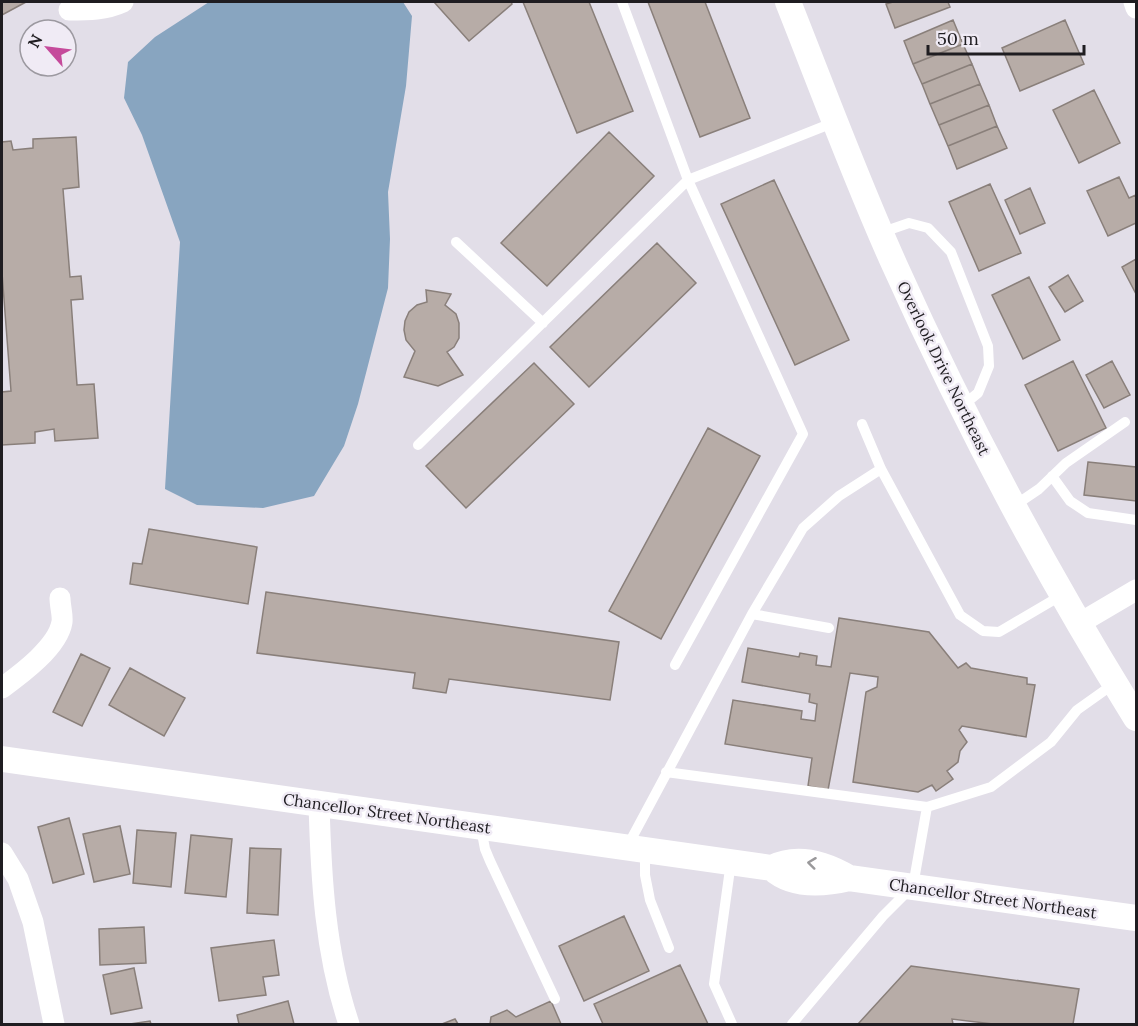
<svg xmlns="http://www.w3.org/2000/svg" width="1138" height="1026" font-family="Lora,serif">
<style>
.water{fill:#88a5c0}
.building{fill:#b7aca7;stroke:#897f7a;stroke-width:1.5}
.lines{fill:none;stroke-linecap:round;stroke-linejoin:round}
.service{stroke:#fff;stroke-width:10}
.minor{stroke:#fff;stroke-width:21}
.tertiary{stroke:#fff;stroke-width:26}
.oneway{stroke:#9a999b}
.labels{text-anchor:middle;stroke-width:5;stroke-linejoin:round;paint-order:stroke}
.street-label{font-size:16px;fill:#1f1d21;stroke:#f0ebf5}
</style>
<rect width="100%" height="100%" fill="#e2dee8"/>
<path class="water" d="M 209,2 L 403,2 L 412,16 L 406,86 L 388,192 L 390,239 L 388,288 L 358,404 L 344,446 L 314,496 L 263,508 L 197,505 L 165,489 L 180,242 L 142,135 L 124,98 L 128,62 L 155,37 Z"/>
<path class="building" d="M 2,2 L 26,2 L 2,15 Z
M 434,2 L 511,2 L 512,4 L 469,41 Z
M 523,2 L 589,2 L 633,111 L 577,133 Z
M 648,2 L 705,2 L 750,118 L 700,137 Z
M 893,2 L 948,2 L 950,7 L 895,28 L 886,4 Z
M 953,20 L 963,44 L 913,64 L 904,41 Z
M 1065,20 L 1084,64 L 1020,91 L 1002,48 Z
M 963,44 L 972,64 L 922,84 L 913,64 Z
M 972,64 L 980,84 L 930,104 L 922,84 Z
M 980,84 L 989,105 L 939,125 L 930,104 Z
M 1094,90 L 1120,143 L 1079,163 L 1053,110 Z
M 989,105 L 997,126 L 948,146 L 939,125 Z
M 997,126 L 1007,148 L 957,169 L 948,146 Z
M 609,132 L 654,176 L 547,286 L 501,243 Z
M 76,137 L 79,187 L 63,189 L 70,277 L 81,276 L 83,299 L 71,300 L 77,385 L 94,384 L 98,438 L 55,441 L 54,429 L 35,432 L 35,443 L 2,445 L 2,392 L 11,391 L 2,273 L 2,142 L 11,141 L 13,150 L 33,148 L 33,139 Z
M 1119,177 L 1129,198 L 1136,195 L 1136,223 L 1108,236 L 1087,191 Z
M 774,180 L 849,340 L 795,365 L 721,204 Z
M 990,184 L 1021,253 L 979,271 L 949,202 Z
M 1030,188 L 1045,223 L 1020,234 L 1005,200 Z
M 657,243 L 696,283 L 589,387 L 550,347 Z
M 1136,259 L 1136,294 L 1122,267 Z
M 1068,275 L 1083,301 L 1065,312 L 1049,287 Z
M 1029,277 L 1060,340 L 1023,359 L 992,295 Z
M 426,290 L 451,294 L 445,305 L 456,314 L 459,323 L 459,338 L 454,347 L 447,352 L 463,375 L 438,386 L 404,377 L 415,351 L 406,340 L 404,330 L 405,321 L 409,312 L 417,305 L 427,302 Z
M 1073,361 L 1106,428 L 1058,451 L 1025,385 Z
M 1112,361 L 1130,395 L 1104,408 L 1086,375 Z
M 534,363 L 574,404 L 466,508 L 426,466 Z
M 708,428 L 760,456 L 661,639 L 609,611 Z
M 1088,462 L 1136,467 L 1136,501 L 1084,495 Z
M 149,529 L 257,547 L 248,604 L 130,584 L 133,563 L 142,564 Z
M 266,592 L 619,642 L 610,700 L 449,679 L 446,693 L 413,688 L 415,673 L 257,653 Z
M 839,618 L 929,632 L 958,668 L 966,663 L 971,668 L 1027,678 L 1027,684 L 1035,685 L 1026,737 L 962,726 L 959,730 L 967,742 L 960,751 L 958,762 L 947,771 L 953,779 L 936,791 L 932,785 L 918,792 L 853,782 L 866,692 L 877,687 L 878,677 L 850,673 L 828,790 L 808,786 L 812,758 L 725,744 L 733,700 L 802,711 L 801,719 L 815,721 L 817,704 L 809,702 L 810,694 L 742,682 L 748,648 L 799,657 L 800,653 L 817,656 L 816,665 L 831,667 Z
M 81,654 L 110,668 L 82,726 L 53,712 Z
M 130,668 L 185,698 L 164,736 L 109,705 Z
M 69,818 L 84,874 L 53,883 L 38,827 Z
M 120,826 L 130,874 L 94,882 L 83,834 Z
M 137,830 L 176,833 L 171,887 L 133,883 Z
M 191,835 L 232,839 L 226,897 L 185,893 Z
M 250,848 L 281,849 L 278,915 L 247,913 Z
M 624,916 L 649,971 L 584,1001 L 559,946 Z
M 144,927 L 146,963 L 100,965 L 99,929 Z
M 274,940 L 279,975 L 263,977 L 266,995 L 219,1001 L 211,948 Z
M 680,965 L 708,1024 L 603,1024 L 594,1004 Z
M 911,966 L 1079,989 L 1073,1024 L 993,1024 L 952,1019 L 953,1024 L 858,1024 Z
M 134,968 L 142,1008 L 111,1014 L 103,975 Z
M 288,1001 L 294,1024 L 239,1024 L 237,1015 Z
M 551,1001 L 561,1024 L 490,1024 L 491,1017 L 507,1010 L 516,1017 Z
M 455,1019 L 458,1024 L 442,1024 Z
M 150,1021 L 151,1024 L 130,1024 Z"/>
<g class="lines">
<path class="service" d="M 622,2 L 688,180 L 803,434 L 675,665
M 880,233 L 909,223 L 928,228 L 951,252 L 988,346 L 989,366 L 978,393 L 962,406
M 456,242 L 543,323
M 862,424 L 881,469 L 960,615 L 983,631 L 999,632 L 1062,595
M 418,445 L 688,180 L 835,122
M 1052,476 L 1070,501 L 1088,513 L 1136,520
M 1014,506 L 1039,489 L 1066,463 L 1125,422
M 752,614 L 829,628
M 666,772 L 927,807 L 991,787 L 1051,742 L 1077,710 L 1115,683
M 481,828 L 485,849 L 490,861 L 555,999
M 627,847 L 752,614 L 803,528 L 839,496 L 881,469
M 645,851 L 645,875 L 650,900 L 669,948
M 731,862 L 714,984 L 732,1024
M 792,1024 L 883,916 L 913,886 L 927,807"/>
<path class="minor" d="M 1134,2 L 1136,8
M 69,10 C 88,10 106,10 123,2
M 1080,623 L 1136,590
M 2,688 C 21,674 58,647 62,622 C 63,615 60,606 60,598
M 319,803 C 321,878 325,953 349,1024
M 2,853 L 18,879 L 33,922 L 54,1024"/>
<path class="tertiary" d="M 788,2 C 823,90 856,180 895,266 C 965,422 1046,573 1136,718
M 2,759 L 772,868 C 798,855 825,864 849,878
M 772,868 C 793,887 824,884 849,878 L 1136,918"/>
</g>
<defs><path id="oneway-chevron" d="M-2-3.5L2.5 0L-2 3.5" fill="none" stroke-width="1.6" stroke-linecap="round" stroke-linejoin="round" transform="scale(1.5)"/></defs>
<use class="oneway" href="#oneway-chevron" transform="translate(812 863) rotate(-173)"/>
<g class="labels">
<g class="street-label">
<text transform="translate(944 368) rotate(64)" y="6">Overlook Drive Northeast</text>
<text transform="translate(387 813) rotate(8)" y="6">Chancellor Street Northeast</text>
<text transform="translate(993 898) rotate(8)" y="6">Chancellor Street Northeast</text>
</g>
</g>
<rect width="1138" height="1026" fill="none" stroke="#1f1d21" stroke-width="6"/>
<g transform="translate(48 48) rotate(298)"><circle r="28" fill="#f0ebf5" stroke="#9c99a0" stroke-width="1.5"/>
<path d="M0-4.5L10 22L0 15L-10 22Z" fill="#c54a9b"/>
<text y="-9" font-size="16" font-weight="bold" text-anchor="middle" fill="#1f1d21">N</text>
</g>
<path d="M928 45v9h156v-9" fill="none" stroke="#1f1d21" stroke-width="3"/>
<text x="937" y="45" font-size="18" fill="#1f1d21" stroke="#f0ebf5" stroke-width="4.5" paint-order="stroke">50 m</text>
</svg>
